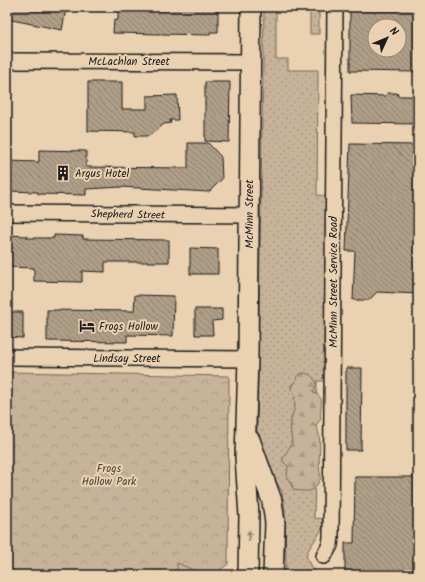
<svg xmlns="http://www.w3.org/2000/svg" width="425" height="582" font-family="Kalam,sans-serif">
<style>
.grass{fill:url(#grass-dots);stroke:#72685a}
.forest{fill:url(#forest-firs);stroke:#72685a}
.park{fill:url(#park-crowns);stroke:#72685a}
.garden{fill:#c7b399;stroke:#72685a}
.building{fill:url(#building-back-hatch);stroke:#1c1c1c;fill-rule:evenodd}
.lines{fill:none;stroke-linecap:round;stroke-linejoin:round}
.minor-casing{stroke:#1c1c1c;stroke-width:18}
.tertiary-casing{stroke:#1c1c1c;stroke-width:22}
.minor{stroke:#e9d1b1;stroke-width:15}
.tertiary{stroke:#e9d1b1;stroke-width:19}
.oneway{fill:#8d806e}
.labels{text-anchor:middle;stroke-width:4;stroke-linejoin:round;paint-order:stroke}
.street-label{font-size:11px;fill:#1c1c1c;stroke:#e9d1b1}
.poi-label{font-size:11px;fill:#1c1c1c;stroke:#e9d1b1;text-anchor:start}
.park-label{font-size:11px;fill:#47423b;stroke:#e9d1b1}
</style>
<defs>
<pattern id="grass-dots" width="8" height="8" patternUnits="userSpaceOnUse"><rect width="8" height="8" fill="#c7b399"/><path d="M2 2h.1M6 6h.1" fill="none" stroke="#aa9983" stroke-width="1.8" stroke-linecap="round"/></pattern>
<pattern id="forest-firs" width="22" height="20" patternUnits="userSpaceOnUse"><rect width="22" height="20" fill="#c7b399"/><path d="M5 1l3.5 6h-7zM16 11l3.5 6h-7z" fill="#aa9983"/></pattern>
<pattern id="park-crowns" width="20" height="18" patternUnits="userSpaceOnUse"><rect width="20" height="18" fill="#c7b399"/><path d="M2 6a3 3 0 1 1 6 0M12 15a3 3 0 1 1 6 0" fill="none" stroke="#aa9983"/></pattern>
<pattern id="building-back-hatch" width="6" height="6" patternUnits="userSpaceOnUse"><rect width="6" height="6" fill="#b09f88"/><path d="M-1 5l2 2M0 0l6 6M5-1l2 2" fill="none" stroke="#8e816e"/></pattern>
</defs>
<rect width="100%" height="100%" fill="#e9d1b1"/>
<filter id="ink" filterUnits="userSpaceOnUse"><feTurbulence type="fractalNoise" baseFrequency=".025" numOctaves="2"/><feDisplacementMap in="SourceGraphic" scale="8" xChannelSelector="R" yChannelSelector="G"/><feConvolveMatrix kernelMatrix="1 2 1 2 8 2 1 2 1" color-interpolation-filters="sRGB"/></filter>
<g filter="url(#ink)">
<path class="grass" d="M 264,7 L 276,7 L 276,59 L 288,59 L 288,70 L 318,70 L 317,195 L 329,196 L 325,381 L 317,381 L 314,518 L 325,519 C 322,535 312,541 306,555 L 310,565 L 318,575 L 286,575 L 285,510 L 282,492 L 266,463 L 257,433 Z
M 310,7 L 319,7 L 319,34 L 310,34 Z"/>
<path class="forest" d="M 302,373 C 311,373 313,377 317,384 L 313,392 C 328,399 318,407 321,419 L 316,425 C 324,442 316,459 321,478 C 313,493 310,492 294,490 L 287,477 L 288,466 L 283,462 L 283,458 L 292,443 L 290,424 L 295,406 L 294,398 L 297,395 L 291,389 L 292,384 L 296,382 L 297,376 Z"/>
<path class="park" d="M 7,372 L 229,376 L 228,564 L 214,575 L 7,575 Z"/>
<path class="garden" d="M 177,563 L 198,572 L 201,575 L 177,575 Z"/>
<path class="building" d="M 7,7 L 53,7 L 66,9 L 62,30 L 7,19 Z
M 118,7 L 218,7 L 218,32 L 210,32 L 210,35 L 113,33 L 114,20 L 118,20 Z
M 350,7 L 418,7 L 418,72 L 350,71 ZM 375,26 L 399,26 L 399,50 L 375,50 Z
M 88,82 L 122,82 L 122,109 L 147,109 L 147,96 L 177,95 L 178,120 L 170,120 L 171,123 L 164,124 L 149,136 L 135,136 L 135,132 L 88,131 Z
M 205,82 L 230,82 L 229,142 L 205,141 Z
M 387,93 L 397,93 L 398,96 L 418,96 L 418,124 L 352,123 L 351,95 L 386,96 Z
M 188,143 L 208,143 L 221,157 L 222,179 L 209,192 L 121,187 L 86,189 L 86,195 L 38,194 L 38,192 L 7,191 L 7,161 L 39,162 L 39,150 L 86,151 L 86,167 L 188,168 Z
M 350,144 L 418,145 L 418,294 L 377,292 L 369,300 L 353,300 L 355,251 L 346,251 Z
M 7,235 L 27,236 L 27,238 L 54,238 L 54,235 L 83,236 L 83,239 L 169,240 L 169,262 L 105,262 L 105,272 L 82,271 L 82,282 L 34,281 L 34,268 L 7,267 Z
M 190,248 L 218,249 L 218,274 L 190,274 Z
M 135,295 L 174,296 L 173,336 L 127,335 L 127,342 L 47,341 L 47,310 L 134,311 Z
M 195,309 L 222,309 L 222,320 L 212,321 L 213,335 L 195,335 Z
M 7,312 L 23,312 L 23,338 L 7,337 Z
M 346,368 L 362,368 L 361,450 L 346,450 Z
M 355,477 L 418,477 L 418,575 L 345,575 L 345,543 L 354,543 Z"/>
<g class="lines">
<g class="minor-casing">
<path id="minor" d="M 7,61 L 251,62
M 7,213 L 249,215
M 7,357 L 248,359
M 324,556 L 330,545 L 331,537 L 335,7"/>
</g>
<g class="tertiary-casing">
<path id="tertiary" d="M 250,440 L 272,501 L 275,523 L 273,575
M 248,575 L 249,516 L 245,457 L 248,359 L 251,7"/>
</g>
<use href="#minor" class="minor"/>
<use href="#tertiary" class="tertiary"/>
</g>
<defs><path id="oneway-solid" d="M-6-.8H1V-3.2L6.5 0L1 3.2V.8H-6Z"/></defs>
<use class="oneway" href="#oneway-solid" transform="translate(249 536) rotate(-89)"/>
</g>
<defs>
<g id="building-bare" transform="scale(1.2)"><path d="M-4-6H4V6H1V3H-1V6H-4ZM-2.5-4.3h1.7v1.8h-1.7ZM.8-4.3h1.7v1.8H.8ZM-2.5-1h1.7V.8h-1.7ZM.8-1h1.7V.8H.8Z" fill="#1c1c1c" stroke="#e9d1b1" stroke-width="2.5" paint-order="stroke"/></g>
<g id="hotel-bare" transform="scale(1.2)"><path d="M-6-4.5h1.5V1H6V5H4.5V3h-9V5H-6ZM-4 0a1.8 1.8 0 1 1 3.6 0ZM.5 0V-2.5h3Q6-2.5 6 0Z" fill="#1c1c1c" stroke="#e9d1b1" stroke-width="2.5" paint-order="stroke"/></g>
</defs>
<g fill-rule="evenodd">
<use href="#building-bare" x="63" y="173"/>
<use href="#hotel-bare" x="87" y="326"/>
</g>
<g class="labels">
<g class="street-label">
<text x="129" y="65">McLachlan Street</text>
<text transform="translate(128 214) rotate(1)" y="4">Shepherd Street</text>
<text transform="translate(249 214) rotate(-90)" y="4">McMinn Street</text>
<text transform="translate(333 282) rotate(-90)" y="4">McMinn Street Service Road</text>
<text x="127" y="362">Lindsay Street</text>
</g>
<g class="poi-label">
<text x="75" y="177">Argus Hotel</text>
<text x="99" y="330">Frogs Hollow</text>
</g>
<g class="park-label">
<text x="109" y="472">Frogs<tspan x="109" dy="13">Hollow Park</tspan></text>
</g>
</g>
<rect width="425" height="582" fill="none" stroke="#e9d1b1" stroke-width="24"/>
<rect x="12" y="12" width="401" height="558" fill="none" stroke="#1c1c1c" stroke-width="1.5" filter="url(#ink)"/>
<g transform="translate(387 38) rotate(46)"><circle r="19" fill="#e9d1b1" stroke="#978975"/>
<path d="M0-3L7 15L0 10L-7 15Z" fill="#1c1c1c"/>
<text y="-6" font-size="11" font-weight="bold" text-anchor="middle" fill="#1c1c1c">N</text>
</g>
</svg>
